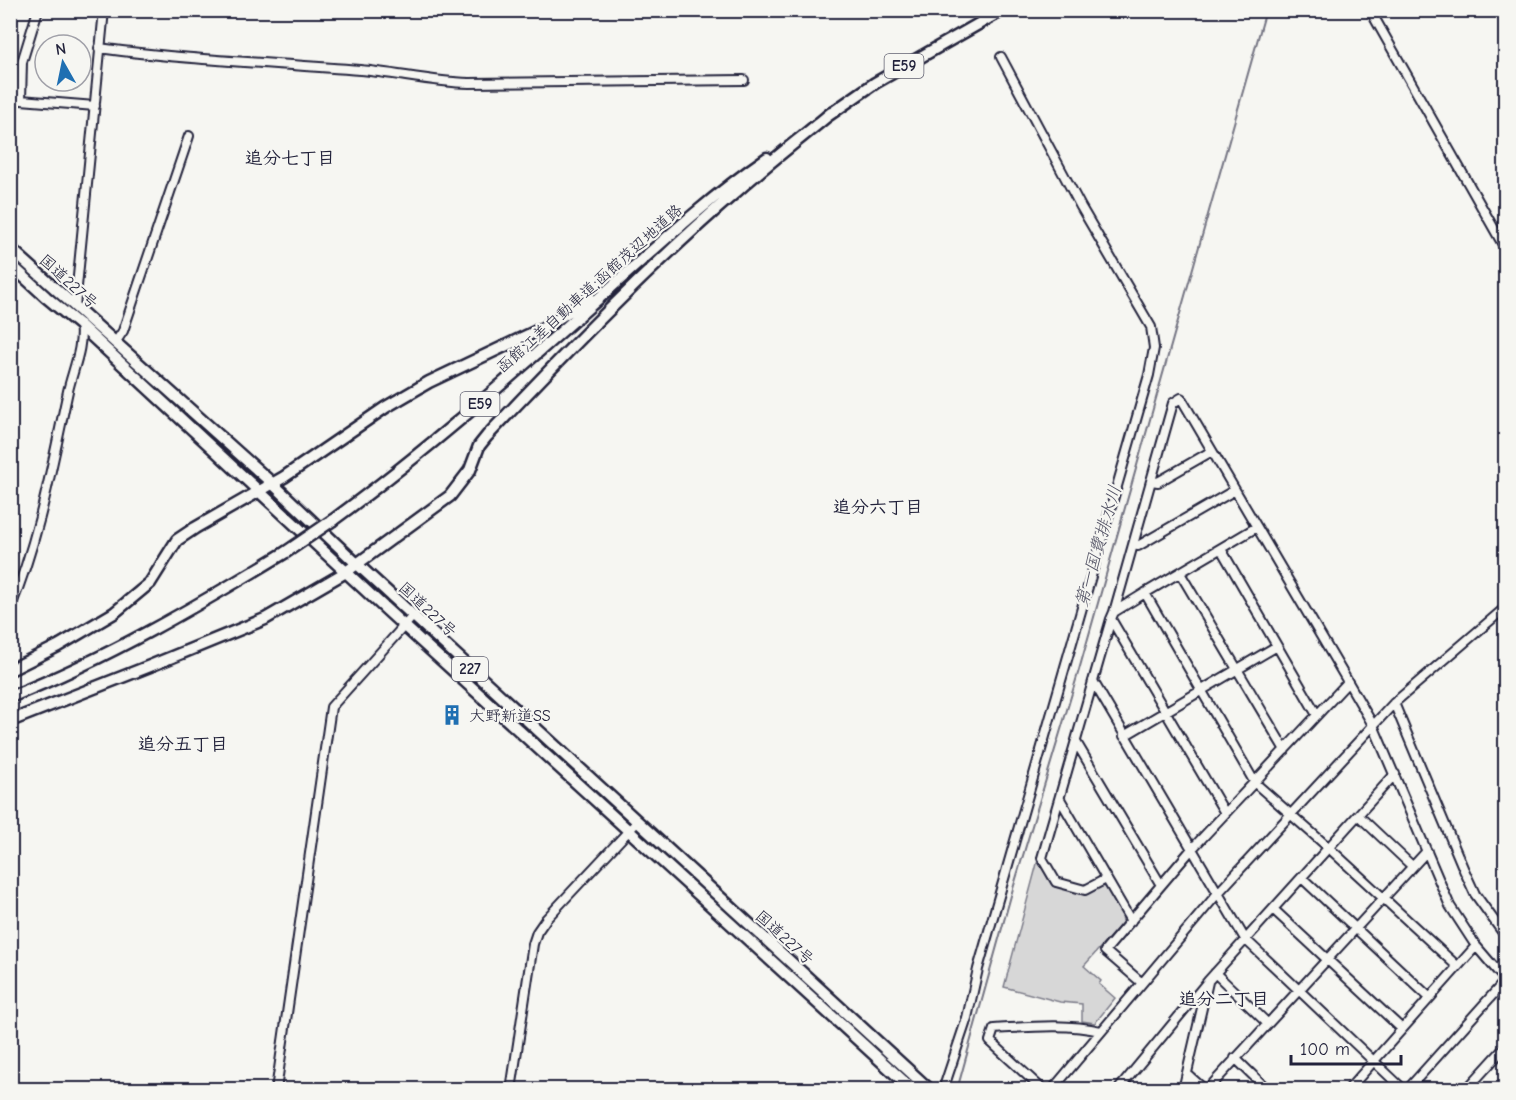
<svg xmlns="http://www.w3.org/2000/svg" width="1516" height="1100" font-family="'Comic Neue','Klee One',sans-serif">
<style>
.green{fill:#d7d7d7;stroke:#7c7c89;stroke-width:1.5}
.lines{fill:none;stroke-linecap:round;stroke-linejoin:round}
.stream{stroke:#757583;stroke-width:2}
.minor-casing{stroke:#22223b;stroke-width:12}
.highway-casing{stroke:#22223b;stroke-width:15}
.minor{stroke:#f6f6f2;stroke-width:8}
.highway{stroke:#f6f6f2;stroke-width:10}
.highway-bridge-casing{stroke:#22223b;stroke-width:15;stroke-linecap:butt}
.highway-bridge{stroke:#f6f6f2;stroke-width:10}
.labels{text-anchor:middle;stroke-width:4.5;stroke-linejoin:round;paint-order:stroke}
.shield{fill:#f6f6f2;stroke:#626272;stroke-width:1.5}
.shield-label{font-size:15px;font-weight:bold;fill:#22223b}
.street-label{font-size:16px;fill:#22223b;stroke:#f6f6f2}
.poi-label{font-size:16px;fill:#22223b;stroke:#f6f6f2;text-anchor:start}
.neighbourhood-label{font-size:18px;font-weight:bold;fill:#22223b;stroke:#f6f6f2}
.water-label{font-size:18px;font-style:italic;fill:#535365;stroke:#f6f6f2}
</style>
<rect width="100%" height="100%" fill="#f6f6f2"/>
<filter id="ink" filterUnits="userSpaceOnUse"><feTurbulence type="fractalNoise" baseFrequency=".0167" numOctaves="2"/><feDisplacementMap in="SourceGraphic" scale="12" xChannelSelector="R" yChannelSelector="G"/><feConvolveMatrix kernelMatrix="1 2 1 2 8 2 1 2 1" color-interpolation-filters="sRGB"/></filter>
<g filter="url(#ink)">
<path class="green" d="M 1038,860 L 1053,886 L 1086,895 L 1100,886 L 1106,887 L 1123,914 L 1122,923 L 1084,966 L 1101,981 L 1099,984 L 1115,998 L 1095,1023 L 1082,1021 L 1082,1004 L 1060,1002 L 1004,987 Z"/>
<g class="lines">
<path class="stream" d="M 957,1090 L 1012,892 L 1079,670 L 1266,10"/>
<g class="minor-casing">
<path id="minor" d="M 38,10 L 22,62 L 21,100 L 95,106
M 1370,10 L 1506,250
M 99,48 C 185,60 273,63 360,70 C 396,73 432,82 469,83 L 744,80
M 75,307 L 104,10
M 115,343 L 123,331 L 189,136
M 1151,481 L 1158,482 L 1212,451
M 1133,545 L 1138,546 L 1235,490
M 1221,549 L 1317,715
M 1180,573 L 1285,750
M 1145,593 L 1257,527
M 10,609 C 39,539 52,465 68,391 C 73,369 84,346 80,324
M 1114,612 L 1173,403 L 1181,398 L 1348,682
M 1111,619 L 1225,813
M 1093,681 L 1245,939 L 1404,1090
M 1394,703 L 1464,870 L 1475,894 L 1506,937
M 1124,736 L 1277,646
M 1076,742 L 1161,885
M 1060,799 L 1131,921
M 1358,815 L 1412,866
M 1302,878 L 1430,998
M 1106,879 L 1085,890 L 1056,882 L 1042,858 L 1111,619 L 1114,612 L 1145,593 L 1255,783 L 1329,848 L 1457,966
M 1273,909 L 1402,1029
M 1476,946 L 1506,981
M 1215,973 L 1267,1023
M 1142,983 L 1105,951 L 1191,850 L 1348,682 L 1373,725 L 1450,906 L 1476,946 L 1348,1090
M 1235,1058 L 1268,1090
M 1187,1074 L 1205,1090
M 276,1090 L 331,707 L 413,616
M 511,1090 L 533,944 L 537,932 L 546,919 L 637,822
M 943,1090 L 967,1018 L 978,969 L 1149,375 L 1154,348 L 1151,327 L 1081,207 L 1001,57
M 1043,1090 L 990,1041 L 994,1029 C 1030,1027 1065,1023 1101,1031
M 1052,1090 L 1218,893 L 1394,703 L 1506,607
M 1118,1090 L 1208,981 L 1395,774
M 1183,1090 L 1208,982
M 1207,1090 L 1427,851
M 1407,1090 L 1505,981
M 1466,1090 L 1506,1046"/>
</g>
<g class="highway-casing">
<path id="highway" d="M 826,117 L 875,83 L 1003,10
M 10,248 L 273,484 L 357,564 L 930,1090
M 10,264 L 46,297 L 81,326 L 389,612 L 913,1090
M 333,520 C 423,454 506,381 589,307 C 647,256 703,202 767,158
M 10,670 L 58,646 L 114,613 L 150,583 L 177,540 L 195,528 L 284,477 L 386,407 L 429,382 L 543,328 L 590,298
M 10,697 C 108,658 197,606 286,552
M 10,721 L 150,666 L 265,619 L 346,572 L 450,496 L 470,470 L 479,446 L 487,436 C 567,351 649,267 737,191 C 767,164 800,139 831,113"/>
</g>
<use href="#minor" class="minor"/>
<use href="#highway" class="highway"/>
<g class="highway-bridge-casing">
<path id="highway-bridge" d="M 286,552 L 333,520"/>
</g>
<use href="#highway-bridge" class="highway-bridge"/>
</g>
</g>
<defs>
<g id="building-bare" transform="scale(1.62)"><path d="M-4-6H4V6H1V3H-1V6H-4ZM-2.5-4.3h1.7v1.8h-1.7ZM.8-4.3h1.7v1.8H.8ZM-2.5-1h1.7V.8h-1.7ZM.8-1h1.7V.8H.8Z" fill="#1f6fb2" stroke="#f6f6f2" stroke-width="2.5" paint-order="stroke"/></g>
</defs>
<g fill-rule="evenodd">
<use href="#building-bare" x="452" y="715"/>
</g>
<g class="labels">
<g class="shield">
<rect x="884.5" y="54" width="39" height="24" rx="4.5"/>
<rect x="460.5" y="392" width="39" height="24" rx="4.5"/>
<rect x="452" y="657" width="36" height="24" rx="4.5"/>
</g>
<g class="shield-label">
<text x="904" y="71">E59</text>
<text x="480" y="409">E59</text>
<text x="470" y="674">227</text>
</g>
<g class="street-label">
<text transform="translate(69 281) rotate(42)" y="6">国道227号</text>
<text transform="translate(589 288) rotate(-42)" y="6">函館江差自動車道;函館茂辺地道路</text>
<text transform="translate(428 609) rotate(43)" y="6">国道227号</text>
<text transform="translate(785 937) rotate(42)" y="6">国道227号</text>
</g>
<g class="poi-label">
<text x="469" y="721">大野新道SS</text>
</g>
<g class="neighbourhood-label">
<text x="290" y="164">追分七丁目</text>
<text x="878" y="513">追分六丁目</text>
<text x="183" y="750">追分五丁目</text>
<text x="1224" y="1005">追分二丁目</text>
</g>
<g class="water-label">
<text transform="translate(1098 546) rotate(-74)" y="6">第一国費排水川</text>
</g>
</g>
<rect width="1516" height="1100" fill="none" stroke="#f6f6f2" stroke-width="36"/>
<rect x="18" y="18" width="1480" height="1064" fill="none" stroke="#22223b" stroke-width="2" filter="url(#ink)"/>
<g transform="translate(63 63) rotate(351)"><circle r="28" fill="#f6f6f2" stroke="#a1a1a9" stroke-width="1.5"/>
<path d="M0-4.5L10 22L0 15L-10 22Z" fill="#1f6fb2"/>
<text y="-9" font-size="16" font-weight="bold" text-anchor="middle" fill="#22223b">N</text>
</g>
<path d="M1291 1055v9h110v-9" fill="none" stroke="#22223b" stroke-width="3"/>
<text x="1300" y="1055" font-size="18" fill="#22223b" stroke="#f6f6f2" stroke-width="4.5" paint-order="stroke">100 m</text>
</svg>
